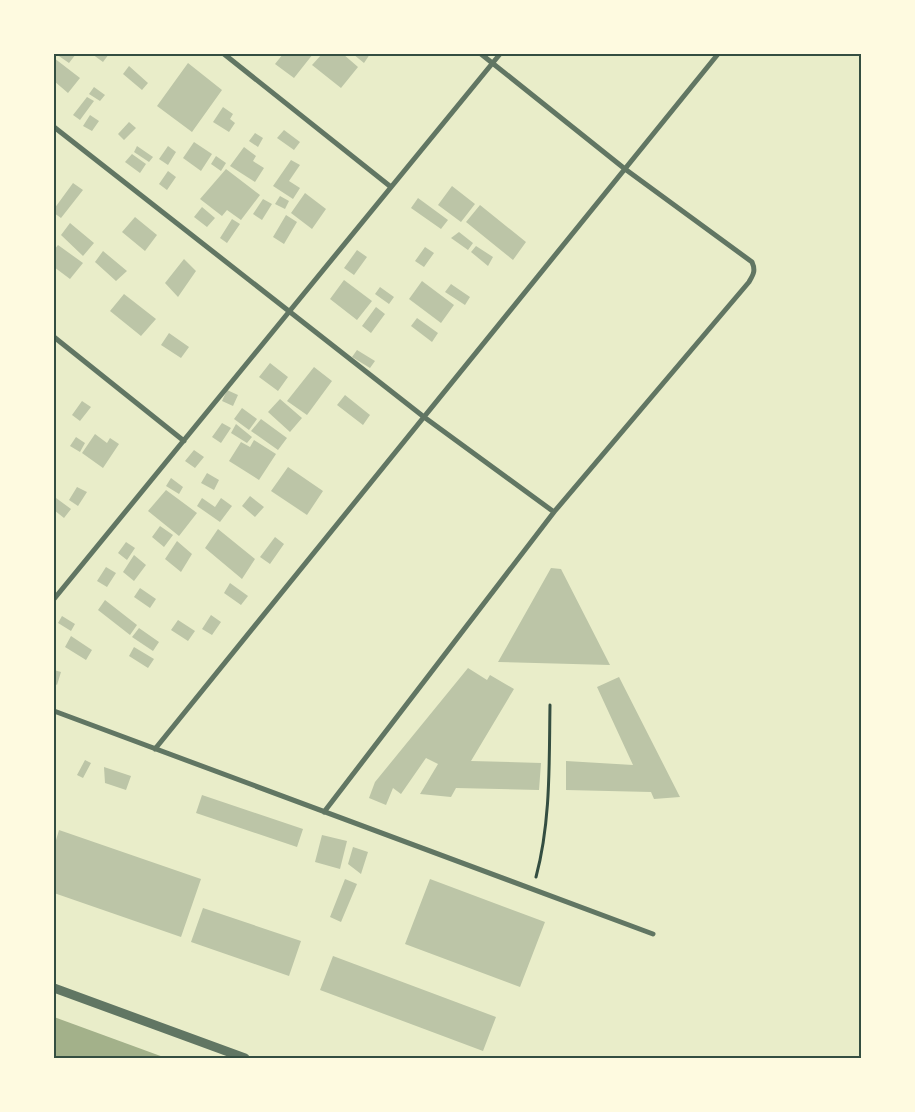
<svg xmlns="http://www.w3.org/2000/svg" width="915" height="1112" font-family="Mulish,sans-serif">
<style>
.water{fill:#a3b18a}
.building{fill:#bcc5a7}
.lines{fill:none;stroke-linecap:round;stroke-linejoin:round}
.path{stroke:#344e41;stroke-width:3}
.minor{stroke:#617663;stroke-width:5}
.tertiary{stroke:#617663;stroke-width:9}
.neatline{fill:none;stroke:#344e41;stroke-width:2}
</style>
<rect width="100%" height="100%" fill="#e9edc9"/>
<path class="water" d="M 54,1017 L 166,1058 L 54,1058 Z"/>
<path class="building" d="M 56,54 L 76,54 L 69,63 Z
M 92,54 L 109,54 L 103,62 Z
M 283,54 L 313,54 L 294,78 L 275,64 Z
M 322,54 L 343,54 L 358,67 L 341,88 L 312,65 Z
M 353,54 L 370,54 L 364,63 Z
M 54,58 L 80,78 L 68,93 L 54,81 Z
M 188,63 L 222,90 L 192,132 L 157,106 Z
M 129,66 L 148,83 L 142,90 L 123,74 Z
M 94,87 L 105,95 L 100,101 L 89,94 Z
M 87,97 L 94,101 L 80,120 L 73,115 Z
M 223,107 L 233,114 L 230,119 L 235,123 L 229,132 L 213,122 Z
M 90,115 L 99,121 L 92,131 L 83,126 Z
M 129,122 L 136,128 L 124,140 L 118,134 Z
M 284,130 L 300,142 L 294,150 L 277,138 Z
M 255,133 L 263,138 L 258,147 L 249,141 Z
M 194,142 L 212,154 L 201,171 L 183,158 Z
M 137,146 L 153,157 L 149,162 L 134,152 Z
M 168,146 L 176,152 L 168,165 L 159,159 Z
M 244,147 L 256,156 L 253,161 L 264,168 L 255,182 L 230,166 Z
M 132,154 L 146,164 L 140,173 L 125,162 Z
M 216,156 L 226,163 L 221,171 L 211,164 Z
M 291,160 L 300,165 L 289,181 L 300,188 L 293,199 L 273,186 Z
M 226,169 L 260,195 L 241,220 L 227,210 L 222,216 L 200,199 Z
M 168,171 L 176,177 L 167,190 L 159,184 Z
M 73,183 L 83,190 L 61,218 L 54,213 L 54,209 Z
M 452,186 L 475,204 L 461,222 L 438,205 Z
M 305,193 L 326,209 L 312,229 L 291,213 Z
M 280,196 L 289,201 L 285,209 L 275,204 Z
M 418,198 L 448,220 L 441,229 L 411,208 Z
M 263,199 L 272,204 L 262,220 L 253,214 Z
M 480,205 L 526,242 L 513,260 L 466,222 Z
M 202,207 L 215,218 L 207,227 L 194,217 Z
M 286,215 L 297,222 L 284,244 L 273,237 Z
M 135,217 L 157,235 L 145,251 L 122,232 Z
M 232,219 L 240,224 L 227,243 L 220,238 Z
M 70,223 L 94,243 L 83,256 L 61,235 Z
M 459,232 L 473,243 L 468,250 L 451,238 Z
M 58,245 L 83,263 L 70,279 L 54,267 L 54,250 Z
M 476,246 L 493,257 L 488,266 L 471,252 Z
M 425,247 L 434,253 L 424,267 L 415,261 Z
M 357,250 L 367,257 L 354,275 L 344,268 Z
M 103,251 L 127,271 L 116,281 L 95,262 Z
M 184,259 L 196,271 L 178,297 L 165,283 Z
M 344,280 L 372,301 L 357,320 L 330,299 Z
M 422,281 L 454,305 L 441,323 L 409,299 Z
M 451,284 L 470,297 L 465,305 L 445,292 Z
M 380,287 L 394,297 L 389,304 L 375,294 Z
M 124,294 L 156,319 L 141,336 L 110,311 Z
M 376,307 L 385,314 L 371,333 L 362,326 Z
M 417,318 L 438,333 L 432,342 L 411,326 Z
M 169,333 L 189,347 L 181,358 L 161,345 Z
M 357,350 L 375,361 L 370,368 L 352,357 Z
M 270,363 L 288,377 L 278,391 L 259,377 Z
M 314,367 L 332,381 L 307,415 L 287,401 Z
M 227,390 L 238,395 L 233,406 L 222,401 Z
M 345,395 L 370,415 L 363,425 L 337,405 Z
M 280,399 L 302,418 L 290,432 L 268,412 Z
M 82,401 L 91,407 L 80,421 L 72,415 Z
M 242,408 L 257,419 L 249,430 L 234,419 Z
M 261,419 L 287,438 L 278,450 L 251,431 Z
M 222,423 L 231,428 L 221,443 L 212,437 Z
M 236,424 L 252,437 L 247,443 L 231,433 Z
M 95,434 L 107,443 L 110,438 L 119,444 L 103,468 L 82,453 Z
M 76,437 L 85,443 L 80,452 L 70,446 Z
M 254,440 L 276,454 L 259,480 L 229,461 L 241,442 L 250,447 Z
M 194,450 L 204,457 L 195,468 L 185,461 Z
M 288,467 L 323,491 L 307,515 L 271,491 Z
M 207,473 L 219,480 L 214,490 L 201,483 Z
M 171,478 L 183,487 L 179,494 L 166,486 Z
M 77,487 L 87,492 L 78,506 L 69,500 Z
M 166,490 L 197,513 L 179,536 L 148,511 Z
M 250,496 L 264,507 L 255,517 L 242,506 Z
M 56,498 L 71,509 L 64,518 L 54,510 L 54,500 Z
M 202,498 L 215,507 L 221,498 L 232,506 L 220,522 L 197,506 Z
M 160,526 L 173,535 L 164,547 L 152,537 Z
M 218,529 L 255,559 L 242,579 L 205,548 Z
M 275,537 L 284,544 L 270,564 L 260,557 Z
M 177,541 L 192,554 L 181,572 L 165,559 Z
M 126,542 L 135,548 L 127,560 L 118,553 Z
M 134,555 L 146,565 L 134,581 L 123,572 Z
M 106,567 L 116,573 L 107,587 L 97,581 Z
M 551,568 L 561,569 L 610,665 L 498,662 Z
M 230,583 L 248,596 L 241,605 L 224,593 Z
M 140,588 L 156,599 L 150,608 L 134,597 Z
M 105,600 L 137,625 L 130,635 L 98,610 Z
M 211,615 L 221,622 L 212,635 L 202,629 Z
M 62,616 L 75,624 L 71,631 L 58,623 Z
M 178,620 L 195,631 L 188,641 L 171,630 Z
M 139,628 L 159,642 L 153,651 L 132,637 Z
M 71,636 L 92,650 L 86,660 L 65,647 Z
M 134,647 L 154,659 L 148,668 L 129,656 Z
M 468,668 L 487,680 L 490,675 L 514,689 L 471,761 L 541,763 L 539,790 L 456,788 L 451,797 L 420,794 L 438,764 L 426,758 L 401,794 L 393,788 L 386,805 L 369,798 L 375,782 Z
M 54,670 L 61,672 L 57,685 L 54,683 Z
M 619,677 L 680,797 L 654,799 L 651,792 L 566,790 L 566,761 L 633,765 L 597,687 Z
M 85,760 L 91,763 L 83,778 L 77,775 Z
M 104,767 L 131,776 L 126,790 L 105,783 Z
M 202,795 L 303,829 L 297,847 L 196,813 Z
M 59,830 L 201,879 L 181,937 L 54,893 L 54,847 Z
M 322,835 L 347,841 L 340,869 L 315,862 Z
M 353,847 L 368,852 L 361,874 L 348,864 Z
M 345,879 L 357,884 L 341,922 L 330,917 Z
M 430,879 L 545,922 L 520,987 L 405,944 Z
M 203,908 L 301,941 L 289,976 L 191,942 Z
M 333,956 L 496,1017 L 483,1051 L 320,990 Z"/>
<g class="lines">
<path class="path" d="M 536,877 C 551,821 549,762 550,705"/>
<path class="minor" d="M 224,54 L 391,187
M 54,127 L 424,417 L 554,512
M 54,337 L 184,441
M 54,599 L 500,54
M 54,711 L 653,934
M 155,749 L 718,54
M 324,812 L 554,512 L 749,282 C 753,275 756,271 752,262 L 625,169 L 481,54"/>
<path class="tertiary" d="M 54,988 L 245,1058"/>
</g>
<rect width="915" height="1112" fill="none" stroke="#fefae0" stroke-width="110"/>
<rect x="55" y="55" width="805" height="1002" class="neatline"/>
</svg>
